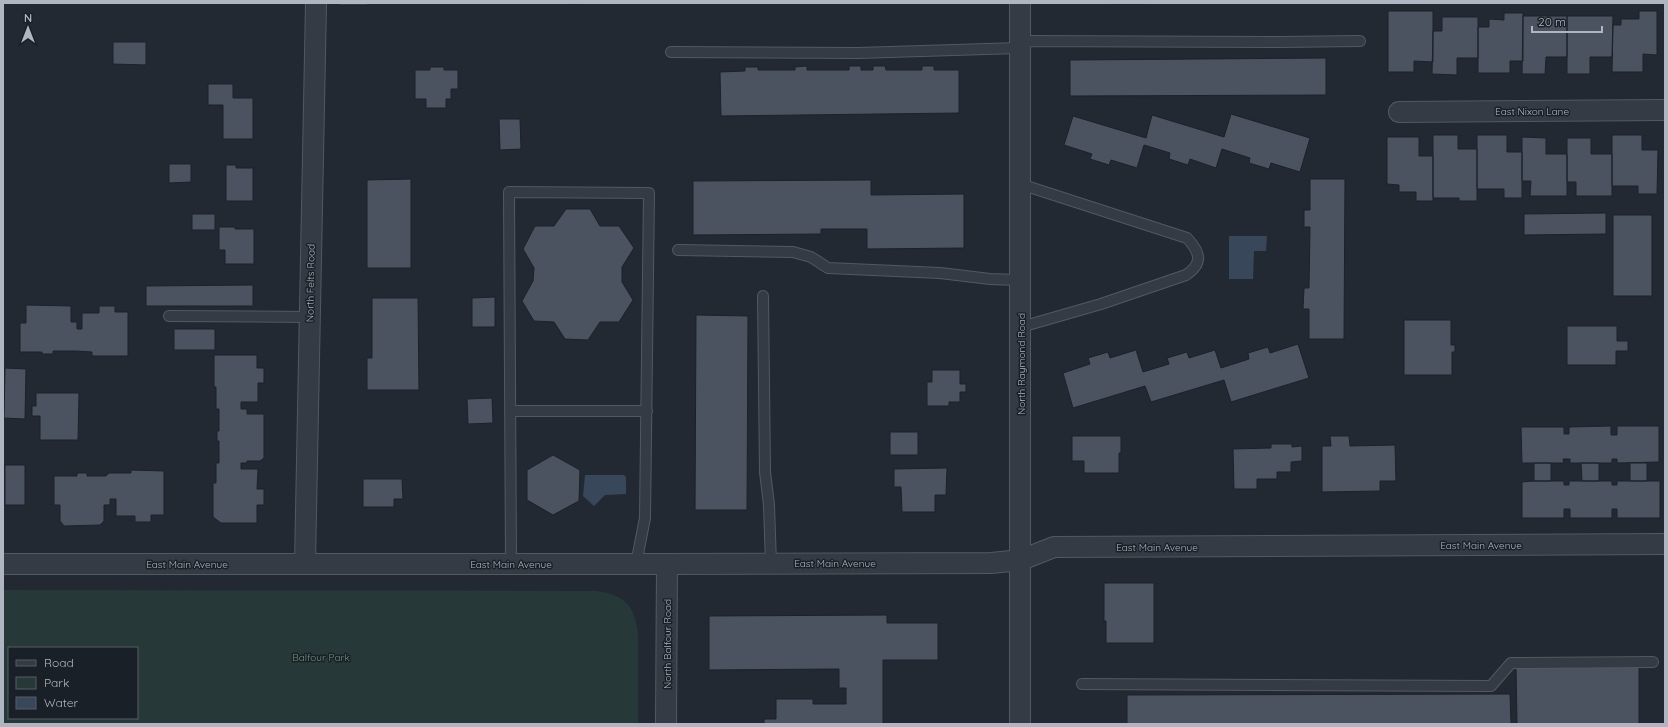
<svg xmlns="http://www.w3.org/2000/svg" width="1668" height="727" font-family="Quicksand,sans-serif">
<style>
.green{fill:#273838;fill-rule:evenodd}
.water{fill:#39475b}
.building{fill:#4a535f;stroke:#1c222a}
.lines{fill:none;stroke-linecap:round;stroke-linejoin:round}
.service-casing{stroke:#525962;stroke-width:12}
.minor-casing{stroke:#525962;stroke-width:22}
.service{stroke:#353b44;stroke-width:10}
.minor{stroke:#353b44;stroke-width:20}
.labels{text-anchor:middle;stroke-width:3;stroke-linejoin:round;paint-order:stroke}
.street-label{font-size:10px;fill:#afb6c1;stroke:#1a2028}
.park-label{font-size:10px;fill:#719479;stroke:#1a2028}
</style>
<rect width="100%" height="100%" fill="#222933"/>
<path class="green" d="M 3,590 L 596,591 C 626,595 635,606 638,635 L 638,724 L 3,724 ZM 9,648 L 137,648 L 137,718 L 9,718 Z"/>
<path class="water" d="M 1229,236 L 1267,236 L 1266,251 L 1254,251 L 1253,279 L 1229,279 Z
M 585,475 L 624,475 L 626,477 L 626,494 L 605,495 L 594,506 L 583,496 Z"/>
<path class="building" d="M 339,3 L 368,3 L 368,5 L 339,5 Z
M 568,3 L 582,3 L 582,4 L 568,4 Z
M 1109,3 L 1148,3 L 1148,4 L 1109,4 Z
M 1388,11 L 1433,11 L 1433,62 L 1414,61 L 1414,72 L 1388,72 Z
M 1639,11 L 1657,11 L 1657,55 L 1643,54 L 1643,72 L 1612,72 L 1613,25 L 1621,25 L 1621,19 L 1639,19 Z
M 1504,13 L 1523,13 L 1523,61 L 1510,61 L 1510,73 L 1478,73 L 1478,27 L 1489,27 L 1489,19 L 1504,20 Z
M 1523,16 L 1567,16 L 1567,57 L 1546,57 L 1545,74 L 1522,74 Z
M 1567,16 L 1613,16 L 1612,57 L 1590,57 L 1590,74 L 1567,74 Z
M 1442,17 L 1478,17 L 1478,58 L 1457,58 L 1457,75 L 1432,74 L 1433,31 L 1442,31 Z
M 113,42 L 146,42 L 146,65 L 113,64 Z
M 1326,58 L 1326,95 L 1070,96 L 1070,60 Z
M 807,66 L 807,70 L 849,70 L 849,66 L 861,66 L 861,70 L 873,70 L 873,66 L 885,66 L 886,70 L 922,70 L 922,66 L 934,66 L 934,70 L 959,70 L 959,113 L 721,116 L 720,72 L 745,71 L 745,67 L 758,67 L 758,70 L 795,70 L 795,67 Z
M 430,67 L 444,67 L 444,70 L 458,70 L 458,89 L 451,89 L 451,99 L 446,99 L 446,108 L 426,108 L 426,99 L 415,99 L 415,70 L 430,70 Z
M 208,84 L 233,84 L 233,98 L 253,98 L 253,139 L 223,139 L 223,105 L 208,105 Z
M 1231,114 L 1310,138 L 1300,172 L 1271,163 L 1269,169 L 1249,163 L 1250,158 L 1222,149 L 1216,168 L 1190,159 L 1188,165 L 1169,159 L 1170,153 L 1144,145 L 1137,168 L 1111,160 L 1109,165 L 1090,159 L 1092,154 L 1064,145 L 1073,116 L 1146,138 L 1152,115 L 1224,137 Z
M 499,119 L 520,119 L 521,149 L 500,150 Z
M 1433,135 L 1458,135 L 1458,149 L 1477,149 L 1477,201 L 1459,201 L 1459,198 L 1433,198 Z
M 1477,135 L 1507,135 L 1507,152 L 1522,152 L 1522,198 L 1504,198 L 1504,189 L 1477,189 Z
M 1612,135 L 1642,135 L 1642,150 L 1658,150 L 1657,194 L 1638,194 L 1638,186 L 1612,186 Z
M 1387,137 L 1419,137 L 1419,156 L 1433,156 L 1433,201 L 1416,201 L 1416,192 L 1399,192 L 1399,185 L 1387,184 Z
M 1522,137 L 1546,138 L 1546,154 L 1567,154 L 1567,196 L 1530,196 L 1531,181 L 1522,181 Z
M 1567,138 L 1591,138 L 1591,154 L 1612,154 L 1612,196 L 1576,196 L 1576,182 L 1567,182 Z
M 169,164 L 191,164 L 191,182 L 169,183 Z
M 226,165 L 236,165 L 236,168 L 253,168 L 253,201 L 226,201 Z
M 411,179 L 411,268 L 367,268 L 367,180 Z
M 1310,179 L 1345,179 L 1344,339 L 1309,339 L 1309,309 L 1303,309 L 1304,288 L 1309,288 L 1310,227 L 1304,227 L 1304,210 L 1310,210 Z
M 871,180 L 871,195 L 964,194 L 964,248 L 867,249 L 867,229 L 821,229 L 821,234 L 693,235 L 693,181 Z
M 566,209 L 590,209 L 600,226 L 619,226 L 634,248 L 622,267 L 622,282 L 633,300 L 619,322 L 600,322 L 588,340 L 565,339 L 554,322 L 534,321 L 522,301 L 533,281 L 534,268 L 523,249 L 535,226 L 554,226 Z
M 1606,213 L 1606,234 L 1524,235 L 1524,214 Z
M 192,214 L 215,214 L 215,230 L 192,230 Z
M 1613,215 L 1652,215 L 1652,296 L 1613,296 Z
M 219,227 L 235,227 L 235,229 L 254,229 L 254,264 L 225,264 L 225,250 L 219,250 Z
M 253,285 L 253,306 L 146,306 L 146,286 Z
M 495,297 L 495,327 L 472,327 L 472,298 Z
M 372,298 L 418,298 L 419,390 L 367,390 L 367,358 L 372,358 Z
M 26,305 L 71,306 L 71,322 L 77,322 L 77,329 L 82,329 L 82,313 L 99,313 L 99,306 L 115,306 L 115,312 L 128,312 L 128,356 L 92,356 L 92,352 L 76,351 L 53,351 L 53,354 L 42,354 L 42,352 L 20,352 L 20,323 L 26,323 Z
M 696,315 L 748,316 L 747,510 L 695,510 Z
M 1404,320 L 1451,320 L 1451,345 L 1455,345 L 1455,352 L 1452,352 L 1452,375 L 1404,375 Z
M 1567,326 L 1617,326 L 1617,341 L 1628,341 L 1628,351 L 1616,351 L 1616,365 L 1567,365 Z
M 174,329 L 215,329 L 215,350 L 174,350 Z
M 1298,344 L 1309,378 L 1231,402 L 1224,380 L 1151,402 L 1145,386 L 1073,408 L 1063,373 L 1090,364 L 1088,358 L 1108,352 L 1110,358 L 1136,350 L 1143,372 L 1169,364 L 1167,358 L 1187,352 L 1189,358 L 1215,350 L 1221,368 L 1249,359 L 1248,353 L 1268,347 L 1270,353 Z
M 214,355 L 257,355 L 257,368 L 264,368 L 264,383 L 258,383 L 258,402 L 241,402 L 241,409 L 247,409 L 247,414 L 264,414 L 264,458 L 260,461 L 247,461 L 247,463 L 241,463 L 241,469 L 258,469 L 257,489 L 264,489 L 264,505 L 257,505 L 257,523 L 221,523 L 213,517 L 213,483 L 216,483 L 216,463 L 219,463 L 219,441 L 217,441 L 217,431 L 219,431 L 219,409 L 216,409 L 216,387 L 214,387 Z
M 5,368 L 26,369 L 25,419 L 4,418 Z
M 932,370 L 960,370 L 960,384 L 966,384 L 966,392 L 960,392 L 960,402 L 949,402 L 949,406 L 927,406 L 927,382 L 932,382 Z
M 36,393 L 79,393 L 78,440 L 40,440 L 40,416 L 32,416 L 32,406 L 36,406 Z
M 492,398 L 493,423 L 468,424 L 467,399 Z
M 1611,426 L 1611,435 L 1617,435 L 1617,426 L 1659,426 L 1659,462 L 1617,463 L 1617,459 L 1612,459 L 1612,463 L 1570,463 L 1570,459 L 1563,459 L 1564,463 L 1522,463 L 1521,427 L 1564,427 L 1564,434 L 1569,434 L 1569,427 Z
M 890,432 L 918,432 L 918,455 L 890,455 Z
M 1072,436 L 1121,436 L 1121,453 L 1119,453 L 1119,473 L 1084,473 L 1084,461 L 1072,461 Z
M 1330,436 L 1349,436 L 1350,446 L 1395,445 L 1396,481 L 1380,481 L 1380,491 L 1322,492 L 1322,446 L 1331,446 Z
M 1271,444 L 1292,444 L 1292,447 L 1302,446 L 1302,461 L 1291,462 L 1291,472 L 1277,472 L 1277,479 L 1257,479 L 1257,489 L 1234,489 L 1233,449 L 1271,448 Z
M 553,455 L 580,470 L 579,501 L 553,515 L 527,500 L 527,470 Z
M 1534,463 L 1551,463 L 1551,481 L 1534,481 Z
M 1581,463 L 1599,463 L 1599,481 L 1582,481 Z
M 1630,463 L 1647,463 L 1647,481 L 1630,481 Z
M 5,465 L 25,465 L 25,505 L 5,505 Z
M 947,468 L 946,495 L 935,495 L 935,512 L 902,512 L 901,487 L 894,487 L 894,469 Z
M 131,470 L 164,471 L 164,515 L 151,515 L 151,522 L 135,522 L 135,516 L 116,516 L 116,499 L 110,499 L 110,505 L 104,505 L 104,521 L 100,525 L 64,526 L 60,521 L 60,505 L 54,505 L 54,476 L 77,476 L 77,473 L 87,473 L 87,476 L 106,476 L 109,473 L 131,473 Z
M 363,479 L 402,479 L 403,499 L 394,499 L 394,507 L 363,507 Z
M 1534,481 L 1564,481 L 1564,485 L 1569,485 L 1569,481 L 1612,481 L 1612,485 L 1617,485 L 1617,481 L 1660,481 L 1660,518 L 1617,518 L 1617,509 L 1612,509 L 1612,518 L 1570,518 L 1570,509 L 1564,509 L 1564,518 L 1522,518 L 1522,482 Z
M 1104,583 L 1154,583 L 1154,643 L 1106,643 L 1106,621 L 1104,621 Z
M 887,615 L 887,623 L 938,623 L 938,660 L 883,660 L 883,724 L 764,724 L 764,719 L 776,719 L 776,699 L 813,699 L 813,704 L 846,704 L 846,688 L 839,688 L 839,669 L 709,670 L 709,616 Z
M 1516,667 L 1639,667 L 1639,724 L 1517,724 Z
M 1510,694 L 1511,724 L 1127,724 L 1127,695 Z"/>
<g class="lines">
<g class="service-casing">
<path id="service" d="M 1020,41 L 1281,42 L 1360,41
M 671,52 L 858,53 L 1020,48
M 1020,184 L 1187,238 C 1200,252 1204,263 1186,275 L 1101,304 L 1021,327
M 678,250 L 793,252 L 811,257 L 828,268 L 940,273 L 990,279 L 1020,280
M 763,296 L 765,472 L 769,505 L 771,564
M 169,316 L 310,317
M 510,411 L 647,411
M 511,564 L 509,192 L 649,193 L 645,518 L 636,564
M 1082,684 L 1491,686 L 1511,663 L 1653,662"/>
</g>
<g class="minor-casing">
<path id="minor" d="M 1020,3 L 1020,724
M 1399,112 L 1665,110
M 305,563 L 316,3
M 3,564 L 667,564 L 991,563 L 1021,560 L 1054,547 L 1665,544
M 666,724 L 667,564"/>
</g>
<use href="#service" class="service"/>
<use href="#minor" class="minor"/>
</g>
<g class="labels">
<g class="street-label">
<text x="1532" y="115">East Nixon Lane</text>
<text transform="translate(310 283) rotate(-89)" y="4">North Felts Road</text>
<text transform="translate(1021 364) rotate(-90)" y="4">North Raymond Road</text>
<text x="1481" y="549">East Main Avenue</text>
<text x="1157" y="551">East Main Avenue</text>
<text x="835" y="567">East Main Avenue</text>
<text x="187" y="568">East Main Avenue</text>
<text x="511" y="568">East Main Avenue</text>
<text transform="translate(667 644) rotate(-90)" y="4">North Balfour Road</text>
</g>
<g class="park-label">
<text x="321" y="661">Balfour Park</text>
</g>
</g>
<rect width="1668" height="727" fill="none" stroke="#afb6c1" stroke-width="8"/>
<rect x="8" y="647" width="130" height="72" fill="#1a2028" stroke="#565c65"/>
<rect x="16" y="660" width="20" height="6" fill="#353b44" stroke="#565c65"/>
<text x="44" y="667" font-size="12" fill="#afb6c1">Road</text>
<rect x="16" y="677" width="20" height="12" fill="#273838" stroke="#565c65"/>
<text x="44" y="687" font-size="12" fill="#afb6c1">Park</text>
<rect x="16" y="697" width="20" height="12" fill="#39475b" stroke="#565c65"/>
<text x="44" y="707" font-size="12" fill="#afb6c1">Water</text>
<g transform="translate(28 28)" stroke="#1a2028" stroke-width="3" paint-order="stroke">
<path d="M0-3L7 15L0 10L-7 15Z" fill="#afb6c1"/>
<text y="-6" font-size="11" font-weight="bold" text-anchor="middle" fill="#afb6c1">N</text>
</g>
<path d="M1532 26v6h70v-6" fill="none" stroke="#afb6c1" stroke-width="2"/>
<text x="1538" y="26" font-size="12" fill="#afb6c1" stroke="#1a2028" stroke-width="3" paint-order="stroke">20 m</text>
</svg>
